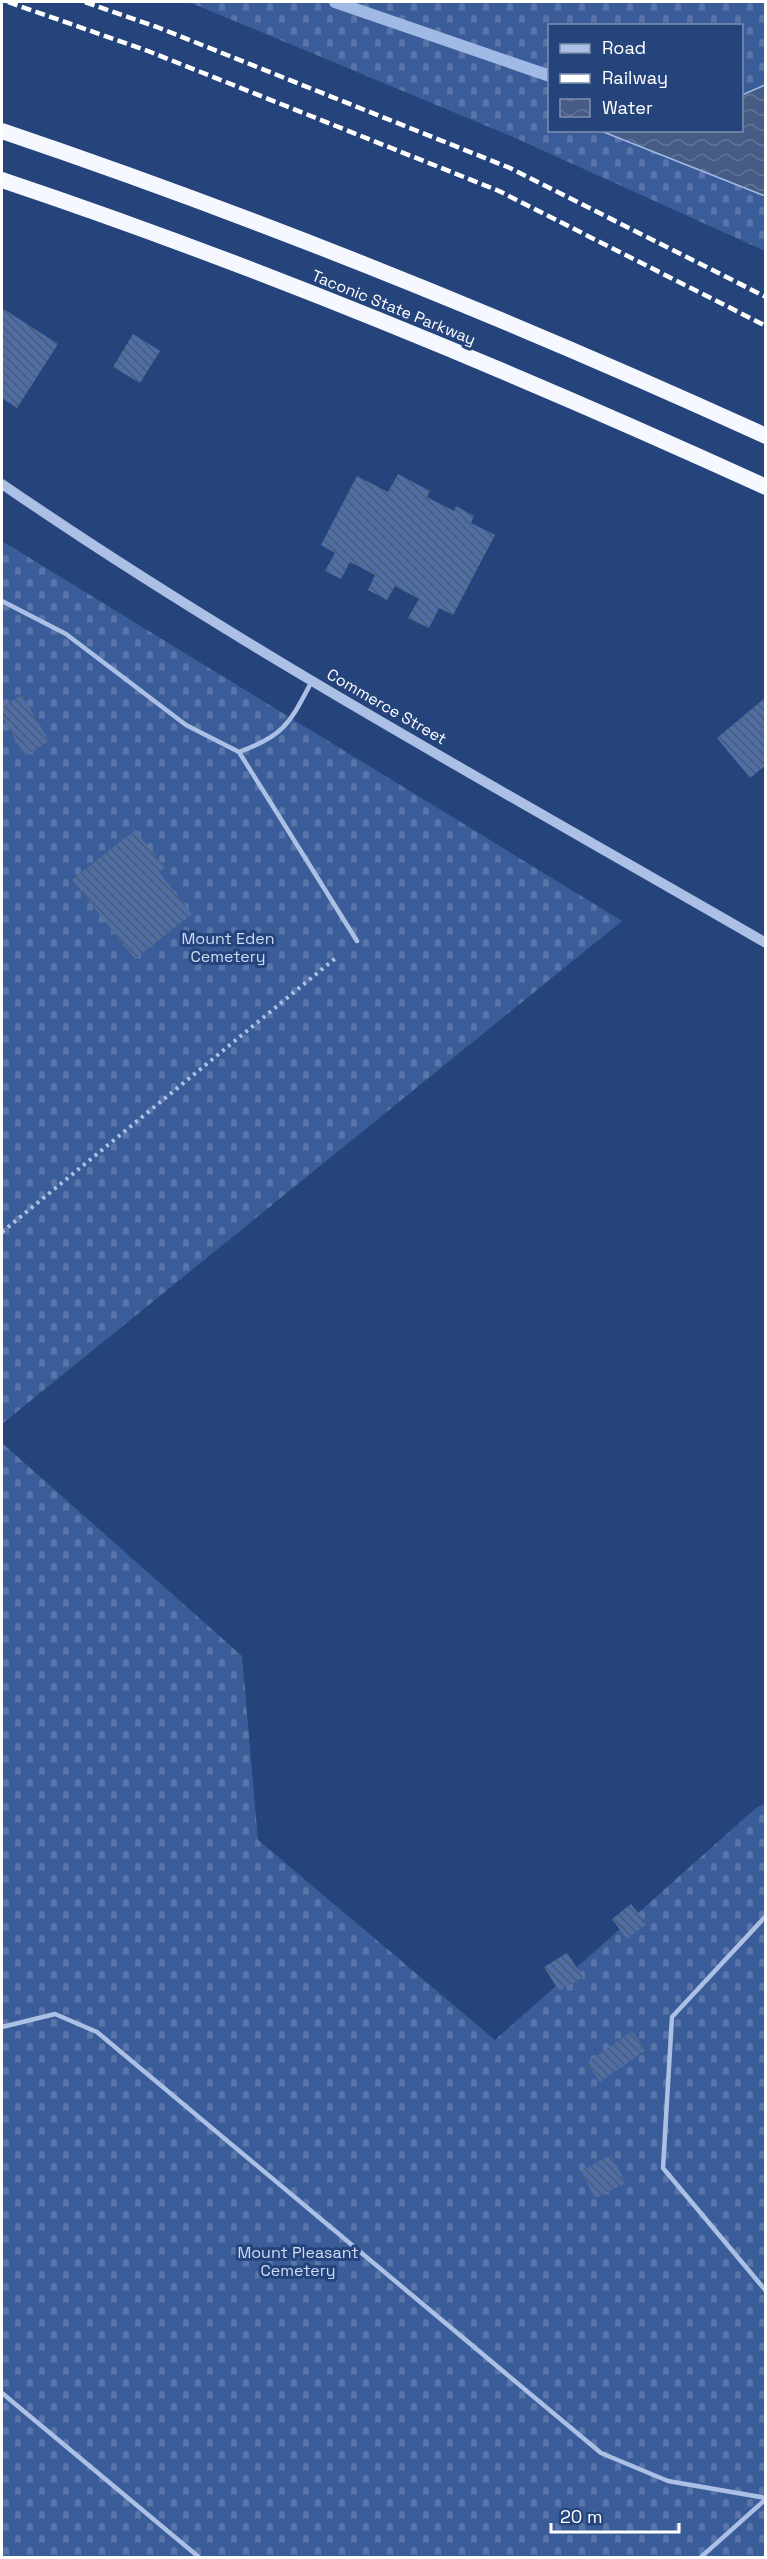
<svg xmlns="http://www.w3.org/2000/svg" width="767" height="2559" font-family="'Space Grotesk',sans-serif">
<style>
.cemetery{fill:url(#cemetery-stones);fill-rule:evenodd}
.water{fill:url(#water-waves);stroke:#a0bae5;stroke-width:1.5}
.lines{fill:none;stroke-linecap:round;stroke-linejoin:round}
.stream{stroke:#a0bae5;stroke-width:12}
.building{fill:url(#building-back-hatch)}
.path{stroke:#abc0e4;stroke-width:4;stroke-dasharray:3 4.5;stroke-linecap:butt}
.service{stroke:#abc0e4;stroke-width:4.5}
.tertiary{stroke:#abc0e4;stroke-width:10}
.trunk{stroke:#f5f8fe;stroke-width:16}
.rail{stroke:#fff;stroke-width:4.5;stroke-dasharray:10 4.5;stroke-linecap:butt}
.labels{text-anchor:middle;stroke-width:6;stroke-linejoin:round;paint-order:stroke}
.street-label{font-size:16px;fill:#fff;stroke:#26447c}
.park-label{font-size:16px;fill:#cedcf4;stroke:#26447c}
</style>
<defs>
<pattern id="cemetery-stones" width="16" height="16" patternUnits="userSpaceOnUse" patternTransform="scale(1.5)"><rect width="16" height="16" fill="#3a5c99"/><path d="M2 7V4a2 2 0 0 1 4 0v3zM10 15v-3a2 2 0 0 1 4 0v3z" fill="#5874a8"/></pattern>
<pattern id="water-waves" width="16" height="10" patternUnits="userSpaceOnUse" patternTransform="scale(1.5)"><rect width="16" height="10" fill="#465c85"/><path d="M0 5q4-4 8 0t8 0" fill="none" stroke="#627497"/></pattern>
<pattern id="building-back-hatch" width="6" height="6" patternUnits="userSpaceOnUse" patternTransform="scale(1.5)"><rect width="6" height="6" fill="#4f6ea5"/><path d="M-1 5l2 2M0 0l6 6M5-1l2 2" fill="none" stroke="#4d5a70"/></pattern>
</defs>
<rect width="100%" height="100%" fill="#26447c"/>
<path class="cemetery" d="M 189,2 L 765,2 L 765,251 L 513,137 ZM 550,26 L 742,26 L 742,130 L 550,130 Z
M 2,541 L 622,921 L 2,1424 Z
M 2,1443 L 242,1656 L 258,1840 L 495,2040 L 756,1808 L 765,1803 L 765,2557 L 2,2557 Z"/>
<path class="water" d="M 765,85 L 765,196 L 601,131 L 742,130 L 742,95 Z"/>
<g class="lines">
<path class="stream" d="M 335,2 L 550,76"/>
</g>
<path class="building" d="M 2,308 L 58,344 L 17,408 L 2,398 Z
M 133,334 L 160,351 L 140,383 L 113,367 Z
M 398,474 L 430,491 L 427,497 L 454,511 L 456,506 L 474,516 L 471,523 L 495,535 L 453,615 L 439,608 L 429,628 L 408,618 L 419,599 L 395,586 L 387,600 L 368,590 L 375,575 L 350,562 L 341,579 L 325,571 L 335,553 L 321,545 L 357,476 L 388,492 Z
M 22,695 L 49,741 L 25,756 L 2,716 L 2,707 Z
M 766,697 L 766,765 L 750,778 L 717,738 Z
M 135,830 L 165,868 L 159,872 L 192,914 L 135,959 L 72,880 Z
M 631,1904 L 647,1924 L 627,1939 L 612,1919 Z
M 567,1953 L 583,1977 L 559,1991 L 544,1967 Z
M 632,2031 L 646,2050 L 600,2082 L 587,2063 Z
M 611,2155 L 626,2183 L 595,2198 L 581,2171 Z"/>
<g class="lines">
<path class="path" d="M 2,1232 L 337,957"/>
<path class="service" d="M 2,601 L 66,634 L 186,725 L 239,752 C 286,735 290,722 312,681
M 239,752 L 357,941
M 766,1916 L 672,2017 L 663,2168 L 766,2291
M 2,2027 L 55,2014 L 97,2032 L 601,2453 L 668,2481 L 766,2498
M 2,2393 L 200,2558
M 700,2558 L 766,2499"/>
<path class="tertiary" d="M 2,484 C 246,652 509,794 766,943"/>
<path class="trunk" d="M 2,131 C 262,219 516,322 766,436
M 2,180 C 262,267 516,373 766,487"/>
<path class="rail" d="M 8,2 L 148,51 L 499,191 L 766,326
M 85,2 L 157,27 L 510,168 L 766,297"/>
</g>
<g class="labels">
<g class="street-label">
<text transform="translate(394 307) rotate(22)" y="6">Taconic State Parkway</text>
<text transform="translate(387 706) rotate(30)" y="6">Commerce Street</text>
</g>
<g class="park-label">
<text x="228" y="944">Mount Eden<tspan x="228" dy="18">Cemetery</tspan></text>
<text x="298" y="2258">Mount Pleasant<tspan x="298" dy="18">Cemetery</tspan></text>
</g>
</g>
<rect width="767" height="2559" fill="none" stroke="#ffffff" stroke-width="6"/>
<rect x="548" y="24" width="195" height="108" fill="#26447c" stroke="#7d8fb0" stroke-width="1.5"/>
<rect x="560" y="44" width="30" height="9" fill="#abc0e4" stroke="#7d8fb0" stroke-width="1.5"/>
<text x="602" y="54" font-size="18" fill="#ffffff">Road</text>
<rect x="560" y="74" width="30" height="9" fill="#ffffff" stroke="#7d8fb0" stroke-width="1.5"/>
<text x="602" y="84" font-size="18" fill="#ffffff">Railway</text>
<rect x="560" y="99" width="30" height="18" fill="url(#water-waves)" stroke="#7d8fb0" stroke-width="1.5"/>
<text x="602" y="114" font-size="18" fill="#ffffff">Water</text>
<path d="M551 2523v9h128v-9" fill="none" stroke="#ffffff" stroke-width="3"/>
<text x="560" y="2523" font-size="18" fill="#ffffff" stroke="#26447c" stroke-width="4.5" paint-order="stroke">20 m</text>
</svg>
